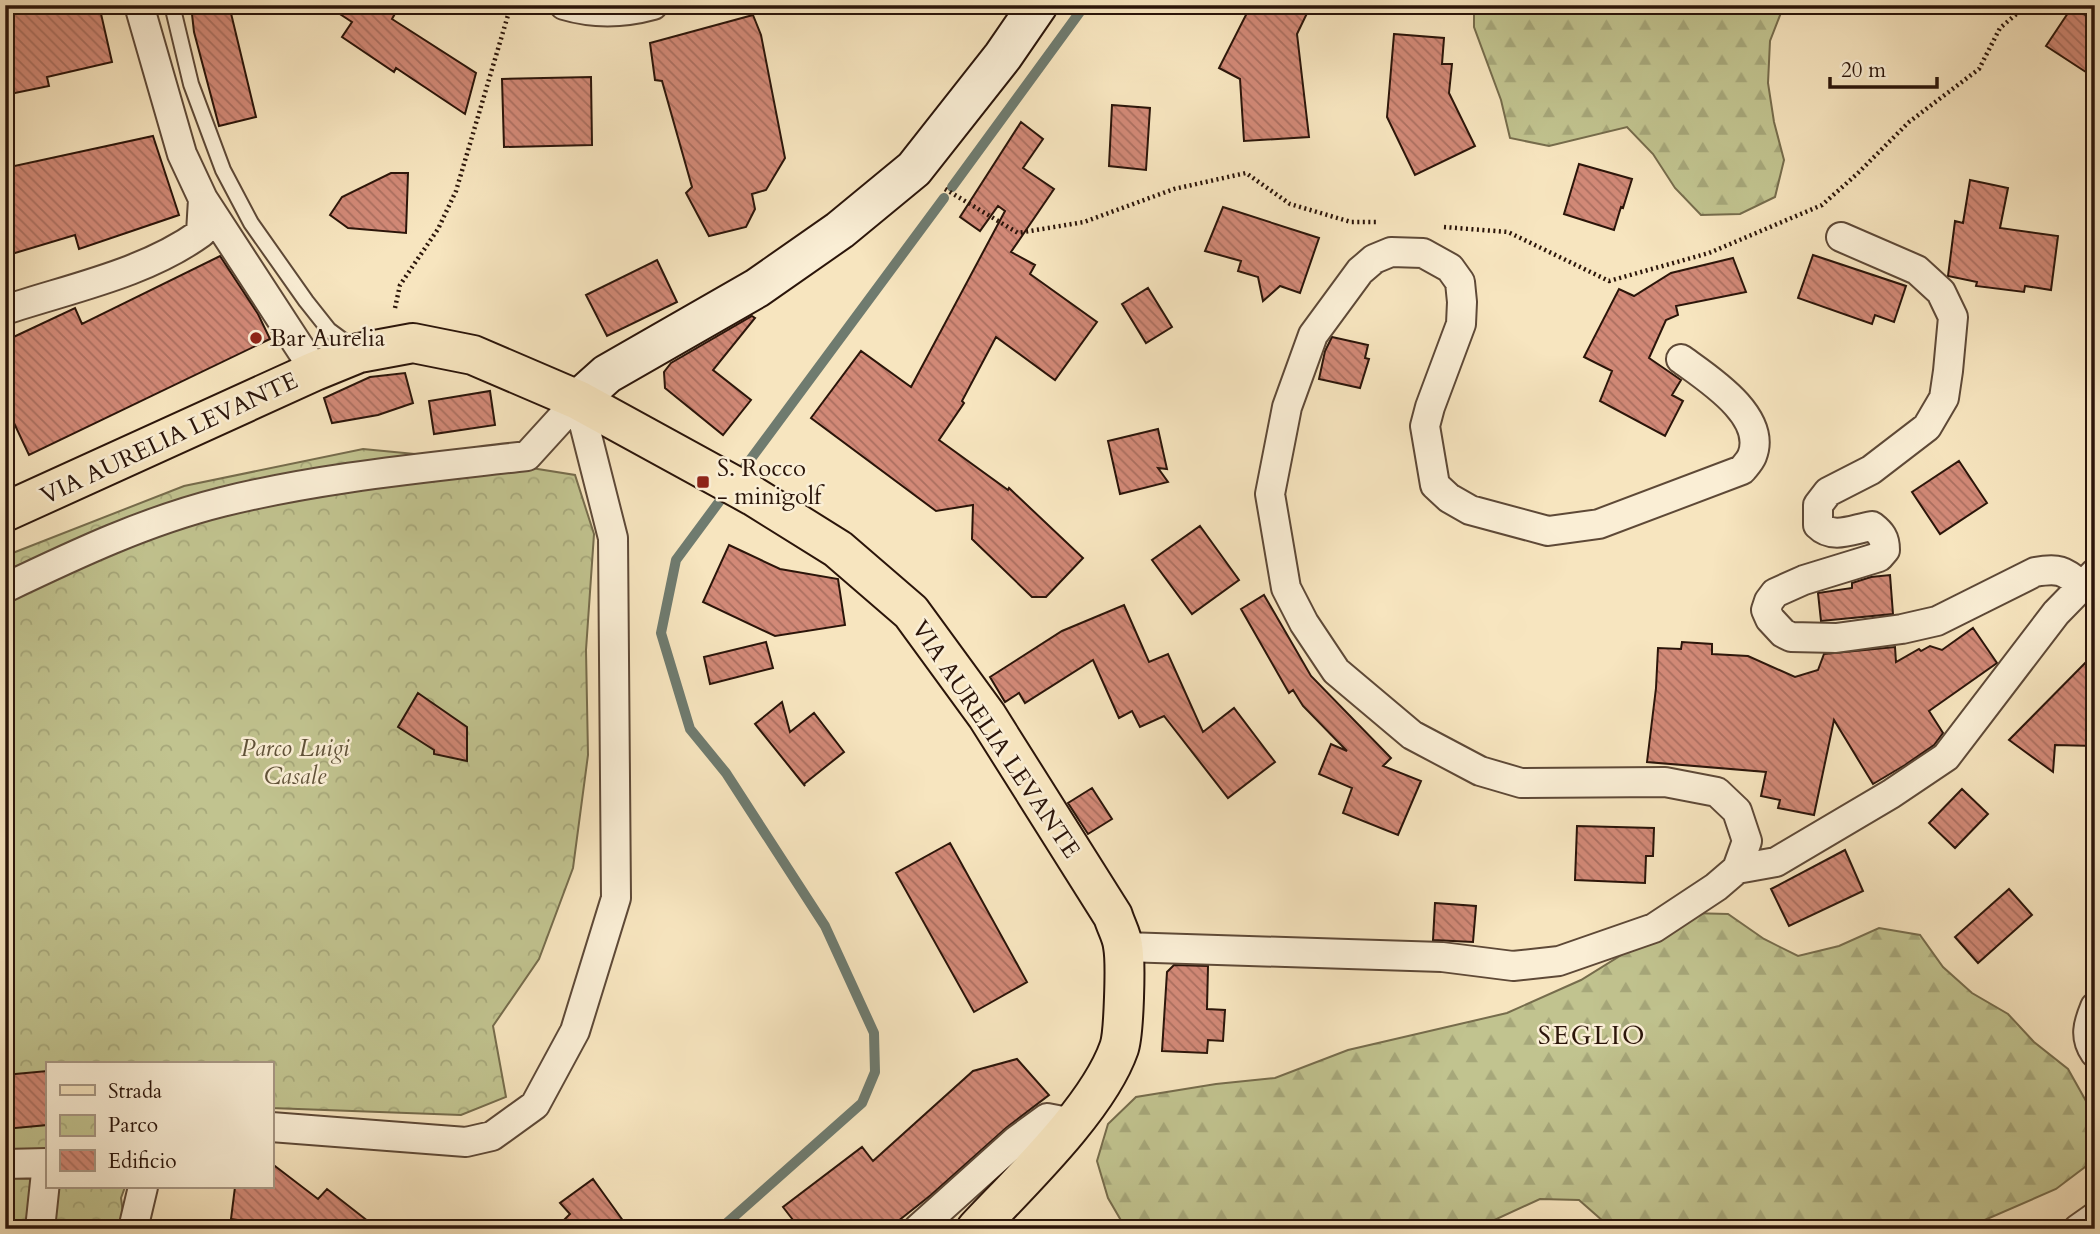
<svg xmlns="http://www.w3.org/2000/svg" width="2100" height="1234" font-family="Cardo,serif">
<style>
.forest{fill:url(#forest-firs);stroke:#766c4c;stroke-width:2}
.park{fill:url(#park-crowns);stroke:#766c4c;stroke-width:2}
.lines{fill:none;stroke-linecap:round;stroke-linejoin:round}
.stream{stroke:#6f7b6f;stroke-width:10}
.building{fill:url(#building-back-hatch);stroke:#2b150a;stroke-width:2}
.lane-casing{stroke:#5e4937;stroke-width:18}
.street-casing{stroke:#5e4937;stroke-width:32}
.secondary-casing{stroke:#2b150a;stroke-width:42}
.primary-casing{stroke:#2b150a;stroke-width:42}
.path{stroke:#2b150a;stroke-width:4.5;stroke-dasharray:2 3.5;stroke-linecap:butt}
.lane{stroke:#faeed5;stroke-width:14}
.street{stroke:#faeed5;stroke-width:28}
.secondary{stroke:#faeed5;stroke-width:38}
.primary{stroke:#f7e5bf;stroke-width:38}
.poi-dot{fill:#8f2418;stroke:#faeed5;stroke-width:2.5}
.labels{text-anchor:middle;stroke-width:5;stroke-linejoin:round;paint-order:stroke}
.poi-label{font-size:24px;fill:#2b150a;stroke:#faeed5;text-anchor:start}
.street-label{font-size:24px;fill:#2b150a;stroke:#faeed5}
.park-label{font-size:24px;font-style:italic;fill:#605239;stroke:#faeed5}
.neighbourhood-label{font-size:26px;letter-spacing:2px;fill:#2b150a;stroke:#faeed5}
</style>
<defs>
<pattern id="forest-firs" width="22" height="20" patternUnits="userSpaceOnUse" patternTransform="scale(1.75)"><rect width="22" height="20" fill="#c1c38f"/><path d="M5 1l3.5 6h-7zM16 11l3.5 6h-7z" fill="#a6a77a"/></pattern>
<pattern id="park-crowns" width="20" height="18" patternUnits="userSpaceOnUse" patternTransform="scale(1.75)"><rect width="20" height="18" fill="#c1c38f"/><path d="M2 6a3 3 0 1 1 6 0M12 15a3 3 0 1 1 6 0" fill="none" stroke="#a6a77a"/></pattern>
<pattern id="building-back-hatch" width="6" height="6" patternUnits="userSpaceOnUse" patternTransform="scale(1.75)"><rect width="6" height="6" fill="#d28977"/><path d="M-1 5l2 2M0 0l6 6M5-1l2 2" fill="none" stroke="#ab6f60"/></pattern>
</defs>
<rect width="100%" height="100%" fill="#f7e5bf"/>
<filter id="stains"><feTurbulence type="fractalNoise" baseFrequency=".00286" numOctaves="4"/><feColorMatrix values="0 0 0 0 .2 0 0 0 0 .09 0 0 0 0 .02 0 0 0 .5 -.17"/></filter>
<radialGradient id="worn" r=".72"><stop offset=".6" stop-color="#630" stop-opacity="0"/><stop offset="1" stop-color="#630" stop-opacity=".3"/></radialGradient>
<path class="forest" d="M 1474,5 L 1784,5 L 1770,41 L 1768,83 L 1774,122 L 1784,160 L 1775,197 L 1740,214 L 1701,215 L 1675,188 L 1653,154 L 1627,127 L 1549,146 L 1510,138 L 1501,100 L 1474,27 Z
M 1689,913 L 1728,914 L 1764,939 L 1798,956 L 1839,946 L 1879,928 L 1920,935 L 1943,967 L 1972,993 L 2008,1014 L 2034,1042 L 2068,1069 L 2095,1117 L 2095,1154 L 2085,1167 L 2056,1189 L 1964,1229 L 1612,1229 L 1579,1200 L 1540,1199 L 1475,1229 L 1126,1229 L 1108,1198 L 1097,1161 L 1108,1124 L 1136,1097 L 1216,1084 L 1275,1078 L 1348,1050 L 1507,1013 L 1581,980 Z"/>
<path class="park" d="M 363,449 L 488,461 L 575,475 L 594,534 L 586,650 L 588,755 L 573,868 L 539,959 L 493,1026 L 506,1097 L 461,1115 L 271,1108 L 271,1064 L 47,1064 L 47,1187 L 125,1187 L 121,1198 L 125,1229 L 5,1229 L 5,556 L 184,486 Z"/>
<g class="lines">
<path class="stream" d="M 952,187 L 1085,5
M 720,1229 L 862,1103 L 875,1072 L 874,1033 L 825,926 L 726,773 L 690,729 L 661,633 L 676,560 L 944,198"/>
</g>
<path class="building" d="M 10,5 L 99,5 L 112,62 L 47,77 L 49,86 L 5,95 L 5,12 L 11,11 Z
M 191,5 L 229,5 L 256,117 L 219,126 L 194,32 Z
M 326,5 L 400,5 L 392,19 L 476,73 L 465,114 L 396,68 L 394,72 L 342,37 L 352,22 Z
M 1251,5 L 1311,5 L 1297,34 L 1309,137 L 1244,141 L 1240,79 L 1219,68 Z
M 2072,7 L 2095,21 L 2095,78 L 2046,46 Z
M 753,15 L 761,35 L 785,158 L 766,190 L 752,194 L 755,209 L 746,227 L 709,236 L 686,193 L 692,187 L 662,81 L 655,80 L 650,43 Z
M 1394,34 L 1444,38 L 1442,64 L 1452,64 L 1449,93 L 1475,146 L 1415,175 L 1387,117 Z
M 591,77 L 592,145 L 504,147 L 502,79 Z
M 1112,105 L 1150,108 L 1146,170 L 1109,166 Z
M 1021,122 L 1043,139 L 1023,168 L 1054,189 L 1011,252 L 1035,265 L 1030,274 L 1097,322 L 1055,380 L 996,337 L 962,401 L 964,403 L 939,440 L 1008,490 L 1009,488 L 1083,558 L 1046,597 L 1032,597 L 972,539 L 973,505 L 936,511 L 811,418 L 861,351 L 911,387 L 1005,211 L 998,206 L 980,231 L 960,217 Z
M 153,136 L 179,215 L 79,249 L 75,235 L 5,256 L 5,168 Z
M 1579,164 L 1632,179 L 1623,208 L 1621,207 L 1614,230 L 1564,214 Z
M 391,173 L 408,173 L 406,233 L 348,228 L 330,215 L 342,197 Z
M 1970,180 L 2008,188 L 2000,228 L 2058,236 L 2051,290 L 2025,286 L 2024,292 L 1976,286 L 1977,282 L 1948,276 L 1955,221 L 1963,223 Z
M 1223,207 L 1319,238 L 1300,293 L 1280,286 L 1263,301 L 1258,277 L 1238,271 L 1241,261 L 1205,251 Z
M 1813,255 L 1906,286 L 1894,322 L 1875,315 L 1872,324 L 1798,298 Z
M 220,256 L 258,314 L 270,339 L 29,455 L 5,404 L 5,341 L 75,308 L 82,324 Z
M 1733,258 L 1746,292 L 1676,306 L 1678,315 L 1666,320 L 1649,358 L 1681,380 L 1672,395 L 1683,401 L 1665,436 L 1600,401 L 1612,371 L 1584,357 L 1619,289 L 1634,296 L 1671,273 Z
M 657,260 L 677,302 L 607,336 L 586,295 Z
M 1148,288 L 1172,327 L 1146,343 L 1122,304 Z
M 752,316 L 755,318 L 713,370 L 751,400 L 723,435 L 665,388 L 664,372 L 671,363 Z
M 1332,337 L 1368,345 L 1365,358 L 1369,359 L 1360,388 L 1319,379 L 1325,351 Z
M 405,373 L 413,403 L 378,415 L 332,423 L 324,398 L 370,377 Z
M 490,391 L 495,425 L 434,434 L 429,401 Z
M 1158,429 L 1167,469 L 1158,468 L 1168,482 L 1120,494 L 1108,441 Z
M 1959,461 L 1987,503 L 1940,534 L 1912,492 Z
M 1200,526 L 1239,580 L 1192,614 L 1152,560 Z
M 729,545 L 780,569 L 838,579 L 845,625 L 775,636 L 703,602 Z
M 1890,575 L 1893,614 L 1821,621 L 1818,593 L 1852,588 L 1852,583 L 1871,577 Z
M 1264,595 L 1311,676 L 1391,758 L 1383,766 L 1421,781 L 1398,835 L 1343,813 L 1352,788 L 1319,774 L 1331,744 L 1347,751 L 1303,706 L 1293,690 L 1289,693 L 1241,609 Z
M 1124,605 L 1149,662 L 1168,654 L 1203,732 L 1234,708 L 1275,762 L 1228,798 L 1164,716 L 1140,727 L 1132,711 L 1119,718 L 1093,660 L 1025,703 L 1019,693 L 1005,702 L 990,677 L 1062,631 Z
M 1973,628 L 1997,663 L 1929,711 L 1943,733 L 1934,745 L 1905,765 L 1873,784 L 1834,720 L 1814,815 L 1778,808 L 1780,800 L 1761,796 L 1766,772 L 1647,762 L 1656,688 L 1658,648 L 1681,649 L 1682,642 L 1712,644 L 1712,654 L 1748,656 L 1795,677 L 1818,670 L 1824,654 L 1895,647 L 1896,662 L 1919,649 L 1921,651 L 1930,646 L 1942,650 Z
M 766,642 L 773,668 L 710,684 L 704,657 Z
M 2095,653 L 2095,746 L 2055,745 L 2053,772 L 2009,740 Z
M 418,693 L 467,727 L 467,761 L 434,754 L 434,750 L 398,727 Z
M 782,702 L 790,732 L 814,713 L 844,752 L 804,784 L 805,786 L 755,724 Z
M 1092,788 L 1112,819 L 1088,834 L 1068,803 Z
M 1962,789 L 1988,814 L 1955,848 L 1929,823 Z
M 1577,826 L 1654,828 L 1653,856 L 1646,856 L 1645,883 L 1575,880 Z
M 950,843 L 1027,982 L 974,1012 L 896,873 Z
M 1845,850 L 1863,891 L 1789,926 L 1771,889 Z
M 2009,889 L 2032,915 L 1978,963 L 1955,937 Z
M 1435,903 L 1476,906 L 1473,942 L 1433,940 Z
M 1174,965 L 1208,966 L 1207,1009 L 1225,1010 L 1223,1041 L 1208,1040 L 1207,1053 L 1162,1051 L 1167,972 Z
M 1017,1059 L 1049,1095 L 1006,1128 L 931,1195 L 888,1229 L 800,1229 L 783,1207 L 862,1147 L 873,1161 L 973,1071 Z
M 47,1071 L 47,1125 L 5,1129 L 5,1075 Z
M 271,1163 L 318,1199 L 327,1189 L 378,1229 L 258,1229 L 258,1223 L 231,1219 L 235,1187 L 271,1187 Z
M 593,1179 L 629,1229 L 555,1229 L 570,1214 L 560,1203 Z"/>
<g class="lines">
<g class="lane-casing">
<path id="lane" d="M 172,5 L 191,84 L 223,170 L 251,223 L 306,301 L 329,330 L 356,350"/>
</g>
<g class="street-casing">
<path id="street" d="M 139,5 L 182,154 L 203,199 L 315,371
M 564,5 C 594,14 624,13 653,5
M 1841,237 L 1917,270 L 1941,292 L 1953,317 L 1948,371 L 1944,398 L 1927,427 L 1871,470 L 1828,492 L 1818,505 L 1818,525 C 1833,540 1853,529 1872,526 C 1881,533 1885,538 1885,550 L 1879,557 L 1804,580 L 1775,593 L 1769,601 L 1766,610 L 1770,619 L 1783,633 L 1791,637 L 1836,638 L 1902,629 L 1937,621 L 2035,572 C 2058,568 2064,570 2081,585
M 5,310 C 71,288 144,274 201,233 L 203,199
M 5,588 C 76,554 146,521 222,502 C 322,477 425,468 527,456 L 578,400
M 1737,869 L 1776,862 L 1891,794 L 1946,757 L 2056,613 L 2095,573
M 1124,947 L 1442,957 L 1513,966 L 1559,961 L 1654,928 L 1716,887 L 1737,869 L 1747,841 L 1737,811 L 1717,792 L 1665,782 L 1521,783 L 1480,771 L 1412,735 L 1336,671 L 1304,623 L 1286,588 L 1270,494 L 1287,407 L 1313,335 L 1360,271 L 1374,259 L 1391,252 L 1423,253 L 1450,268 L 1460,282 L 1462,302 L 1461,324 L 1430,407 L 1425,426 L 1435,485 L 1449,498 L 1470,510 L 1548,531 L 1599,524 L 1742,470 C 1745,466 1750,461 1752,456 C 1768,416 1707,378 1681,359
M 2095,1007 C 2088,1024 2084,1037 2095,1053
M 271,1127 L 466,1142 L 492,1136 L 535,1105 L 575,1031 L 616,898 L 613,538 L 578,400
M 5,1164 L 47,1163
M 40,1229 L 47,1163
M 133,1229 L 143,1187
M 918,1229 L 1017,1140 L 1047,1118 L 1073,1123
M 2078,1229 L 2095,1217"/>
</g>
<g class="secondary-casing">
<path id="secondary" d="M 578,400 L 607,374 L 757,288 L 840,230 L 914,169 L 1003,56 L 1038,5"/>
</g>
<g class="primary-casing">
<path id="primary" d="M 5,512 L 315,371 L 359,353 L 413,343 L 473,355 L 578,400 L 753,496 L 838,549 L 911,612 L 987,716 L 1113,916 C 1116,926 1122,936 1123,946 C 1126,962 1124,1034 1119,1048 C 1098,1108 1020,1182 976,1229"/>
</g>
<path class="path" d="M 945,189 L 1018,233 L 1084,222 L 1174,189 L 1246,173 L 1290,204 L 1351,222 L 1376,222
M 1444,227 L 1508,232 L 1609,281 L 1709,253 L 1822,205 L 1857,174 L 1909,122 L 1979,69 L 2000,28 L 2027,5
M 395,308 L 400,285 L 438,229 L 456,191 L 511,5"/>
<use href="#lane" class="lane"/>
<use href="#street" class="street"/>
<use href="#secondary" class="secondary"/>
<use href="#primary" class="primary"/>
</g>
<g class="poi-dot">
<circle cx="256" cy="338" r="7"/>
<rect x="696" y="475" width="14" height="14" rx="3.5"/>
</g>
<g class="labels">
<g class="poi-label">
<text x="270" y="346">Bar Aurelia</text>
<text x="717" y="476">S. Rocco<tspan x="717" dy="28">- minigolf</tspan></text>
</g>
<g class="street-label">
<text transform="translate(169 438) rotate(-25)" y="8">VIA AURELIA LEVANTE</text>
<text transform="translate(996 739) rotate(56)" y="8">VIA AURELIA LEVANTE</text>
</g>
<g class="park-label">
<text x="295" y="756">Parco Luigi<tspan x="295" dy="28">Casale</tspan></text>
</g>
<g class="neighbourhood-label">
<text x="1592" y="1044">SEGLIO</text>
</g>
</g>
<rect width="2100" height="1234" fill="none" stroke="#f7e5bf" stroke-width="28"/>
<rect x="7" y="7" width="2086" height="1220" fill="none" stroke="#2b150a" stroke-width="3.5"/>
<rect x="14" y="14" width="2072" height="1206" fill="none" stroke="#2b150a" stroke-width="2"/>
<rect x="46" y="1062" width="228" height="126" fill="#faeed5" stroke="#a79784" stroke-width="2"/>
<rect x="60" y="1085" width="35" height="10" fill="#f7e5bf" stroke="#a79784" stroke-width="2"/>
<text x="108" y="1098" font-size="21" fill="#2b150a">Strada</text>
<rect x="60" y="1115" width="35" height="21" fill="url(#park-crowns)" stroke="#a79784" stroke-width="2"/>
<text x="108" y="1132" font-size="21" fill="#2b150a">Parco</text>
<rect x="60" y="1150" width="35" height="21" fill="url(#building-back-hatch)" stroke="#a79784" stroke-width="2"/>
<text x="108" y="1168" font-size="21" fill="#2b150a">Edificio</text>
<path d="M1830 77v10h107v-10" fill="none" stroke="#2b150a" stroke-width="3.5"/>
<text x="1841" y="77" font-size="21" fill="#2b150a" stroke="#faeed5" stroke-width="5" paint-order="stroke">20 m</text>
<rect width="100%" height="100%" filter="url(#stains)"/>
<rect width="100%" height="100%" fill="url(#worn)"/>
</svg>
